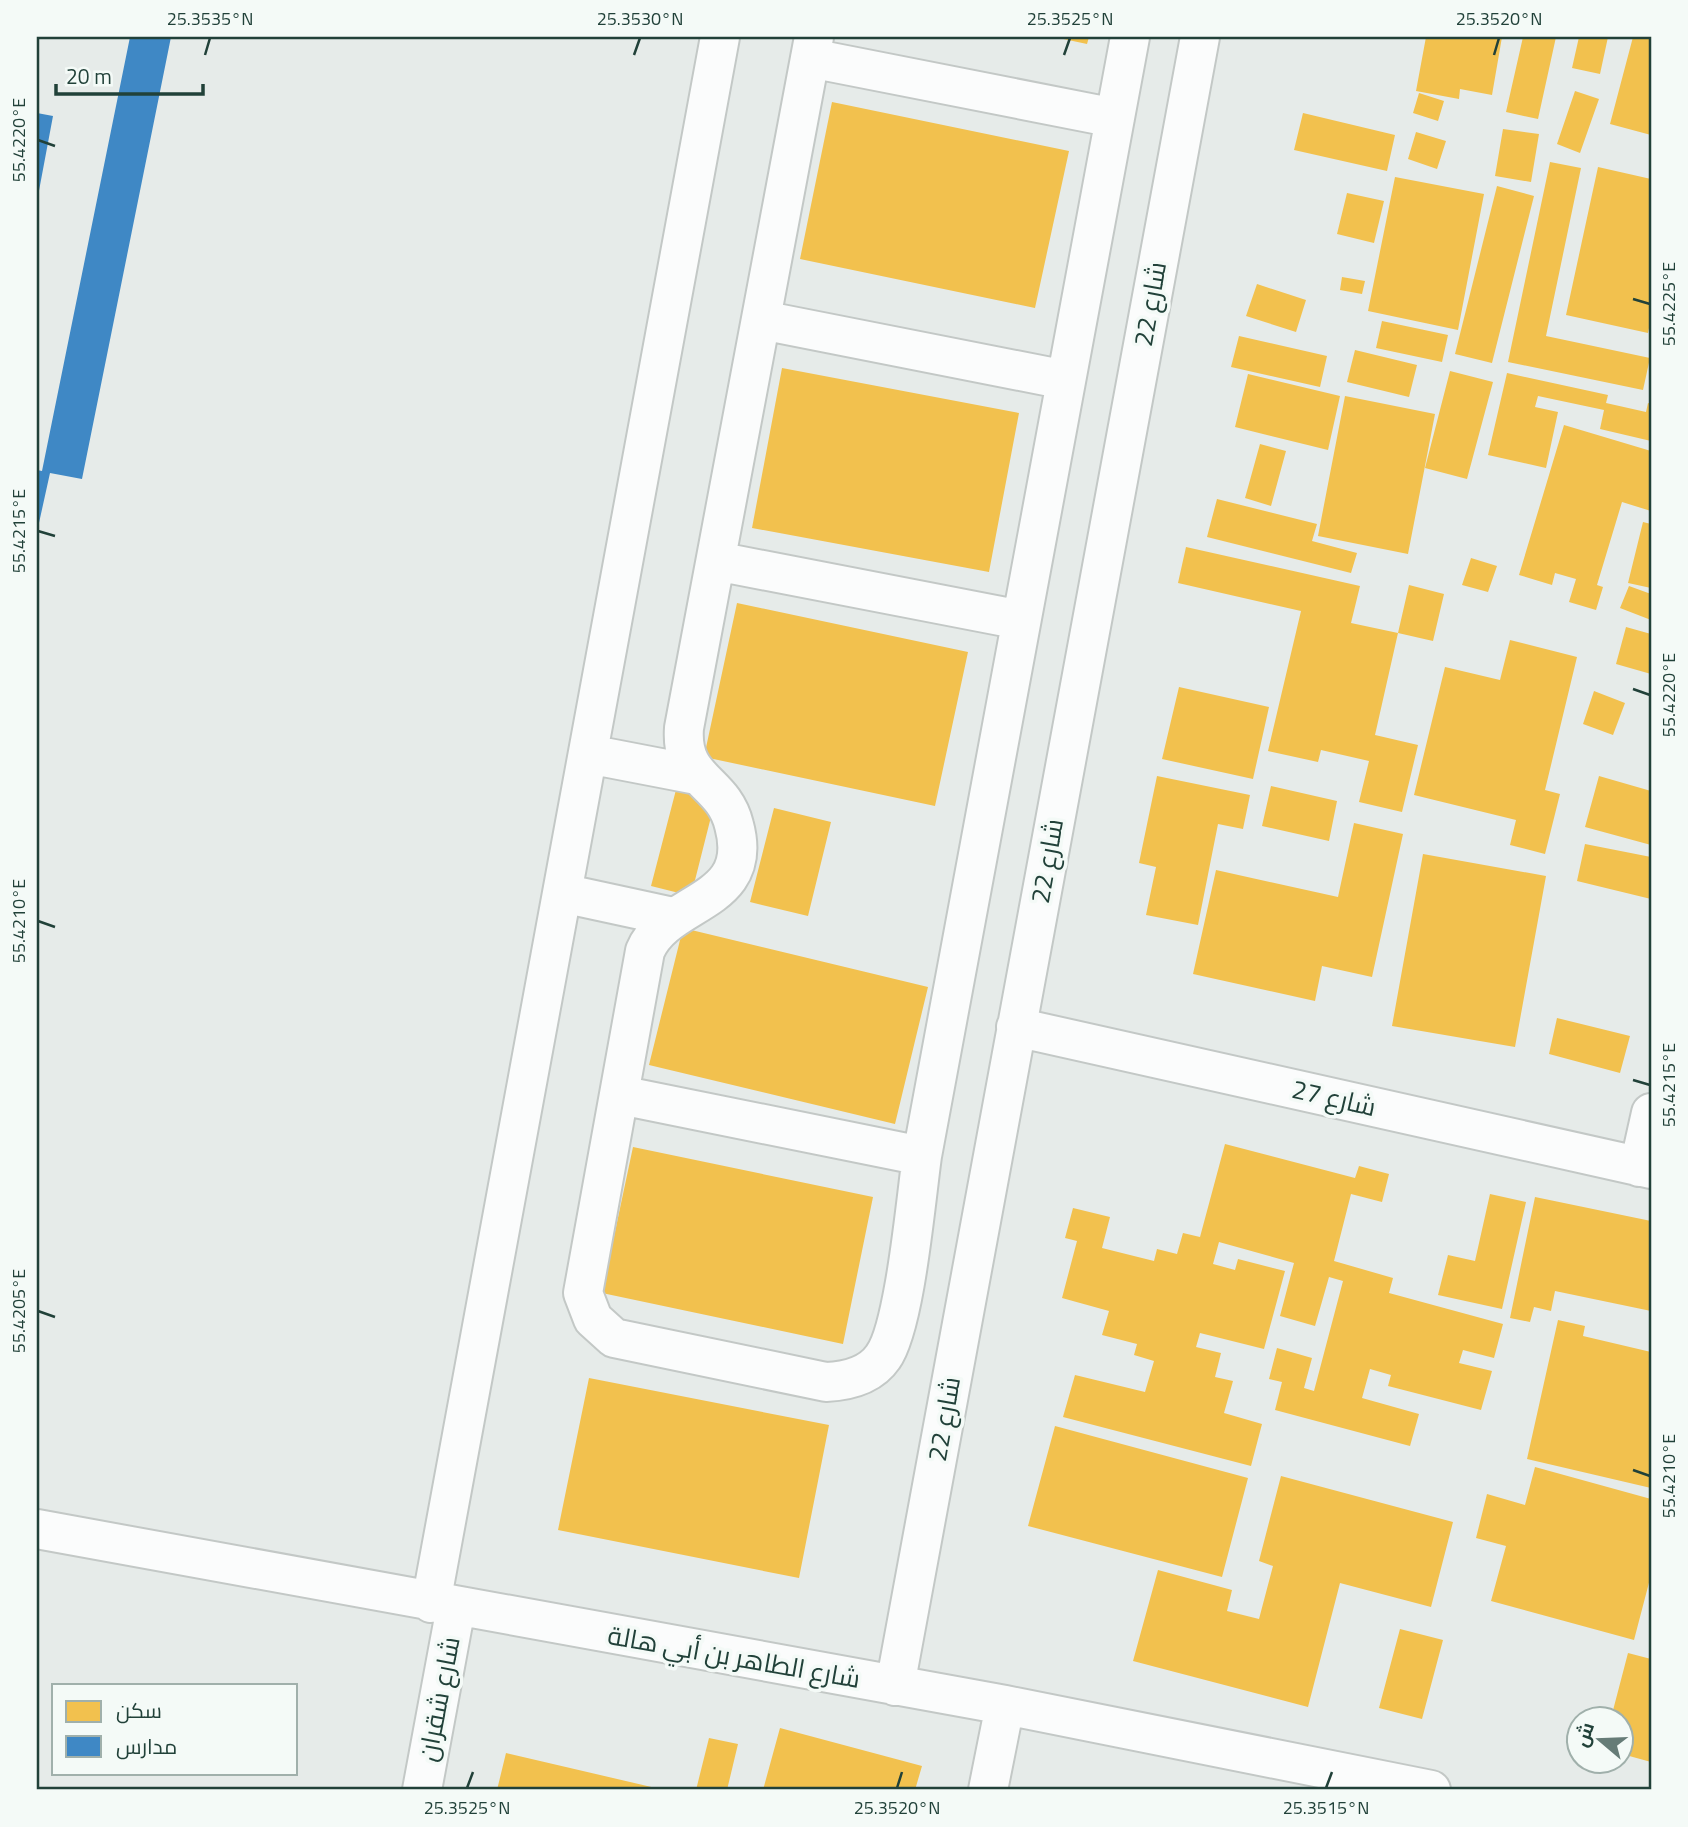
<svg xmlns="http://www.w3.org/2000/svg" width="1688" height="1827" font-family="'Titillium Web',Cairo,sans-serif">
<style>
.homes{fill:#f2c14e}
.schools{fill:#3f88c5}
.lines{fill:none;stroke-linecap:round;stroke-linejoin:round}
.minor-casing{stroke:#c3c8c6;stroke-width:42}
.minor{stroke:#fbfcfc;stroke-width:38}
.ticks{fill:none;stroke:#214139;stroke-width:2.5}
.labels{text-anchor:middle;stroke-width:7;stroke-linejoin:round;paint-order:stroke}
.street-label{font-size:26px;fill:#214139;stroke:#f4faf7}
.neatline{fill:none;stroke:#214139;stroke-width:2.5}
.ticks-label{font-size:18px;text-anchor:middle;fill:#214139}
</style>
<rect width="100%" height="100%" fill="#e6ebe9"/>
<path class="homes" d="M 1054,37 L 1089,37 L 1087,44 Z
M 1426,37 L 1502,37 L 1492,95 L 1460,89 L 1459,99 L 1416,91 Z
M 1523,37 L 1556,37 L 1538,119 L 1506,112 Z
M 1579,37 L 1608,37 L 1600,74 L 1572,68 Z
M 1633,37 L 1651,37 L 1651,135 L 1610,124 Z
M 1575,91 L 1599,99 L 1580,153 L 1557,144 Z
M 1419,93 L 1444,101 L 1438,121 L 1413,113 Z
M 832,102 L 1069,151 L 1035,308 L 800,259 Z
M 1303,113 L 1395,135 L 1387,171 L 1294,150 Z
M 1503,129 L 1539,134 L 1531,182 L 1495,176 Z
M 1416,132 L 1446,141 L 1437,169 L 1408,159 Z
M 1550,162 L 1581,168 L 1546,336 L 1650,358 L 1643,390 L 1508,362 Z
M 1598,167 L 1651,179 L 1651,318 L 1648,333 L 1566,315 Z
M 1395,177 L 1484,194 L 1458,330 L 1368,311 Z
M 1497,186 L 1534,196 L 1492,363 L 1455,354 Z
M 1347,193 L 1384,201 L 1374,243 L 1337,234 Z
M 1342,277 L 1365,281 L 1362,294 L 1340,290 Z
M 1257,284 L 1306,300 L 1296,332 L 1246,316 Z
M 1382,321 L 1448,335 L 1442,362 L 1376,348 Z
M 1239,336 L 1327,356 L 1320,387 L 1231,367 Z
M 1355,350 L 1417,365 L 1409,397 L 1347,382 Z
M 782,368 L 1019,413 L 989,572 L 752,528 Z
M 1450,371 L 1493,382 L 1467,479 L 1425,468 Z
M 1507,373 L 1608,395 L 1606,403 L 1646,412 L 1648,403 L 1651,404 L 1651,441 L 1600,429 L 1604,410 L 1538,396 L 1535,407 L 1558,412 L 1546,468 L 1488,455 Z
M 1248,374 L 1340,396 L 1328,450 L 1235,427 Z
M 1345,396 L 1435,414 L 1408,554 L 1318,536 Z
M 1564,425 L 1651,451 L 1651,511 L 1622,502 L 1597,585 L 1603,587 L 1596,610 L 1569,602 L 1576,579 L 1555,573 L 1552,585 L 1519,575 Z
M 1260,444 L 1286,451 L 1271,506 L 1245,498 Z
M 1217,499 L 1317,524 L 1312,541 L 1357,553 L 1351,573 L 1207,537 Z
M 1643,522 L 1651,524 L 1651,588 L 1628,583 Z
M 1186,547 L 1360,586 L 1351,623 L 1398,633 L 1409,585 L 1444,594 L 1433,641 L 1398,633 L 1375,735 L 1418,745 L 1402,812 L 1359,802 L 1369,761 L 1321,750 L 1318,762 L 1268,751 L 1301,611 L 1178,583 Z
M 1471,558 L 1497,566 L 1488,592 L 1462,585 Z
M 1629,586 L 1651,594 L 1651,620 L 1620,608 Z
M 737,603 L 968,652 L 935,806 L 704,757 Z
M 1626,627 L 1651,634 L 1651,674 L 1616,664 Z
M 1510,640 L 1577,657 L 1545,790 L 1560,794 L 1545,854 L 1510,845 L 1516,820 L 1414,795 L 1445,667 L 1500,680 Z
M 1179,687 L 1269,707 L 1253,779 L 1162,759 Z
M 1594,691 L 1625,703 L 1613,735 L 1583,724 Z
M 1157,776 L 1250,795 L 1243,829 L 1218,824 L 1198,925 L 1146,915 L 1156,867 L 1139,863 Z
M 1599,776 L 1651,791 L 1651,845 L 1585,827 Z
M 677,786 L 716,797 L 691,896 L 651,886 Z
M 1271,786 L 1337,801 L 1329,841 L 1262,826 Z
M 774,808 L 831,822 L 808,916 L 750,902 Z
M 1354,823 L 1403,834 L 1372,977 L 1322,966 L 1315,1001 L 1193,974 L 1216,870 L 1338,897 Z
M 1585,844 L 1651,857 L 1651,899 L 1577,881 Z
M 1423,854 L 1546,876 L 1515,1047 L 1392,1026 Z
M 683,928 L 928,987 L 895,1124 L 649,1065 Z
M 1557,1018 L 1630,1036 L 1620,1073 L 1549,1054 Z
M 1225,1144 L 1355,1178 L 1359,1166 L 1389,1174 L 1382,1202 L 1351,1194 L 1334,1261 L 1393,1278 L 1389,1293 L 1503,1324 L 1494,1358 L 1463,1350 L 1459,1363 L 1492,1371 L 1481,1410 L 1388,1386 L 1391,1375 L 1370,1369 L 1362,1398 L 1419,1414 L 1410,1446 L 1275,1410 L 1282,1382 L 1269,1379 L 1277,1348 L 1312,1358 L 1304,1388 L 1314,1391 L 1343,1281 L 1329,1277 L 1315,1326 L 1280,1316 L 1294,1263 L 1219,1242 L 1213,1264 L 1235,1270 L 1238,1259 L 1285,1271 L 1264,1349 L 1200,1333 L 1196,1347 L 1221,1353 L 1215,1377 L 1233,1381 L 1224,1413 L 1262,1424 L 1251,1466 L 1063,1417 L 1075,1375 L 1145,1392 L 1154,1361 L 1134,1355 L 1137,1344 L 1102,1335 L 1109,1311 L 1062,1298 L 1077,1241 L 1065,1238 L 1073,1208 L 1110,1217 L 1102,1248 L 1154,1261 L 1157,1249 L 1177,1254 L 1183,1233 L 1200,1237 Z
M 633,1147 L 873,1197 L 843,1344 L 602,1293 Z
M 1490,1194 L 1526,1202 L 1502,1309 L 1438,1295 L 1448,1255 L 1475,1261 Z
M 1535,1197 L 1651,1221 L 1651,1311 L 1555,1291 L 1551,1311 L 1534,1307 L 1530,1322 L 1510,1318 Z
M 1558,1320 L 1585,1326 L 1583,1336 L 1651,1352 L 1651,1488 L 1527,1459 Z
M 589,1378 L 829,1425 L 799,1578 L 558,1530 Z
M 1055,1426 L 1248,1478 L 1222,1577 L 1028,1526 Z
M 1535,1467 L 1651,1499 L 1651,1575 L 1634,1640 L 1491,1601 L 1506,1546 L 1476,1538 L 1487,1494 L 1525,1505 Z
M 1281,1476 L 1453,1522 L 1431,1607 L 1340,1583 L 1308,1707 L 1133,1661 L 1158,1570 L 1232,1590 L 1227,1611 L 1259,1619 L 1273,1566 L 1259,1561 Z
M 1400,1629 L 1443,1640 L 1422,1719 L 1379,1708 Z
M 1628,1653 L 1651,1659 L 1651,1762 L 1622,1754 L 1622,1718 L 1611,1718 Z
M 780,1728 L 922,1766 L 915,1790 L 763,1790 Z
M 709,1738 L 738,1744 L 727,1790 L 696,1790 Z
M 506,1753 L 660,1789 L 660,1790 L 497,1790 Z"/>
<path class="schools" d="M 130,37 L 171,37 L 82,479 L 50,473 L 37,532 L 37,470 L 42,471 Z
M 37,113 L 53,116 L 38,196 L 37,196 Z"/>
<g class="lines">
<g class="minor-casing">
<path id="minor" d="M 814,37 L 684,728 C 680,782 723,780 734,825 C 756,905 667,898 645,951 L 583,1293 L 593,1319 L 614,1338 L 826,1382 C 848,1381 870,1376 883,1357 C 905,1327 916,1198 922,1156 L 1130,37
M 810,58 L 1115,118
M 761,320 L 1066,380
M 716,561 L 1021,620
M 588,754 L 697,775
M 562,893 L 673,917
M 1016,1027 L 1651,1169
M 620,1095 L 922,1156
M 1639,1167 L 1651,1113
M 37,1529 L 1005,1705 L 1431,1790
M 431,1603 L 720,37
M 895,1686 L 1200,37
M 422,1790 L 456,1607
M 988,1790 L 1005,1705"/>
</g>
<use href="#minor" class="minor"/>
</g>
<path class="ticks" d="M 205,55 L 210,38M 634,55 L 640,38M 1064,55 L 1070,38M 1494,55 L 1499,38M 38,140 L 55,146M 1633,299 L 1650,304M 38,531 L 55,536M 1633,689 L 1650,695M 38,921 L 55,927M 1633,1080 L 1650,1085M 38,1311 L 55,1317M 1633,1470 L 1650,1476M 467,1788 L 473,1772M 897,1788 L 902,1772M 1326,1788 L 1332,1772"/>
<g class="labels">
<g class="street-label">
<text transform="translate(1150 304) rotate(-80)" y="9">شارع 22</text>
<text transform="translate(1047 861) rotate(-80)" y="9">شارع 22</text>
<text transform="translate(1334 1098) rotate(13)" y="9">شارع 27</text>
<text transform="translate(944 1419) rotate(-80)" y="9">شارع 22</text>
<text transform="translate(734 1657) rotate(10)" y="9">شارع الطاهر بن أبي هالة</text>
<text transform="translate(439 1699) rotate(-79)" y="9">شارع شقران</text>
</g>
</g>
<rect width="1688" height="1827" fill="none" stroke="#f4faf7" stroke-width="77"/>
<rect x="52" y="1684" width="245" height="91" fill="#f4faf7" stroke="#a0b0ab" stroke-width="2"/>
<rect x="66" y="1701" width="35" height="21" fill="#f2c14e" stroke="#a0b0ab" stroke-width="2"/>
<text x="116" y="1718" font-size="21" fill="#214139">سكن</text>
<rect x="66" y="1736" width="35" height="21" fill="#3f88c5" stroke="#a0b0ab" stroke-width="2"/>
<text x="116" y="1754" font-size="21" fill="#214139">مدارس</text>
<g transform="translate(1600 1740) rotate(289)"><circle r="33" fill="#f4faf7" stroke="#a0b0ab" stroke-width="2"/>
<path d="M0-5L12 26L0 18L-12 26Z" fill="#667c77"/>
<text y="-10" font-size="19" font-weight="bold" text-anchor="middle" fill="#214139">ش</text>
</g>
<path d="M56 84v10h147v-10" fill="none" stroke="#214139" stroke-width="3.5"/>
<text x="66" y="84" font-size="21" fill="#214139" stroke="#f4faf7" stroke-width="5" paint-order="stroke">20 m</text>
<rect x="38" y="38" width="1612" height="1750" class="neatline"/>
<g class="ticks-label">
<text x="210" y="25">25.3535°N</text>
<text x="640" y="25">25.3530°N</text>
<text x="1070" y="25">25.3525°N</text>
<text x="1499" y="25">25.3520°N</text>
<text transform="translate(19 140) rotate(-90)" y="6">55.4220°E</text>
<text transform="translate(1669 304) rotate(-90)" y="6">55.4225°E</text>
<text transform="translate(19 531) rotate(-90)" y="6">55.4215°E</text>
<text transform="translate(1669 695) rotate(-90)" y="6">55.4220°E</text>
<text transform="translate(19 921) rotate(-90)" y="6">55.4210°E</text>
<text transform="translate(1669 1085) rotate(-90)" y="6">55.4215°E</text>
<text transform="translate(19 1311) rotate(-90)" y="6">55.4205°E</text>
<text transform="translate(1669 1476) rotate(-90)" y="6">55.4210°E</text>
<text x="467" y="1814">25.3525°N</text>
<text x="897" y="1814">25.3520°N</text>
<text x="1326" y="1814">25.3515°N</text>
</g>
</svg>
